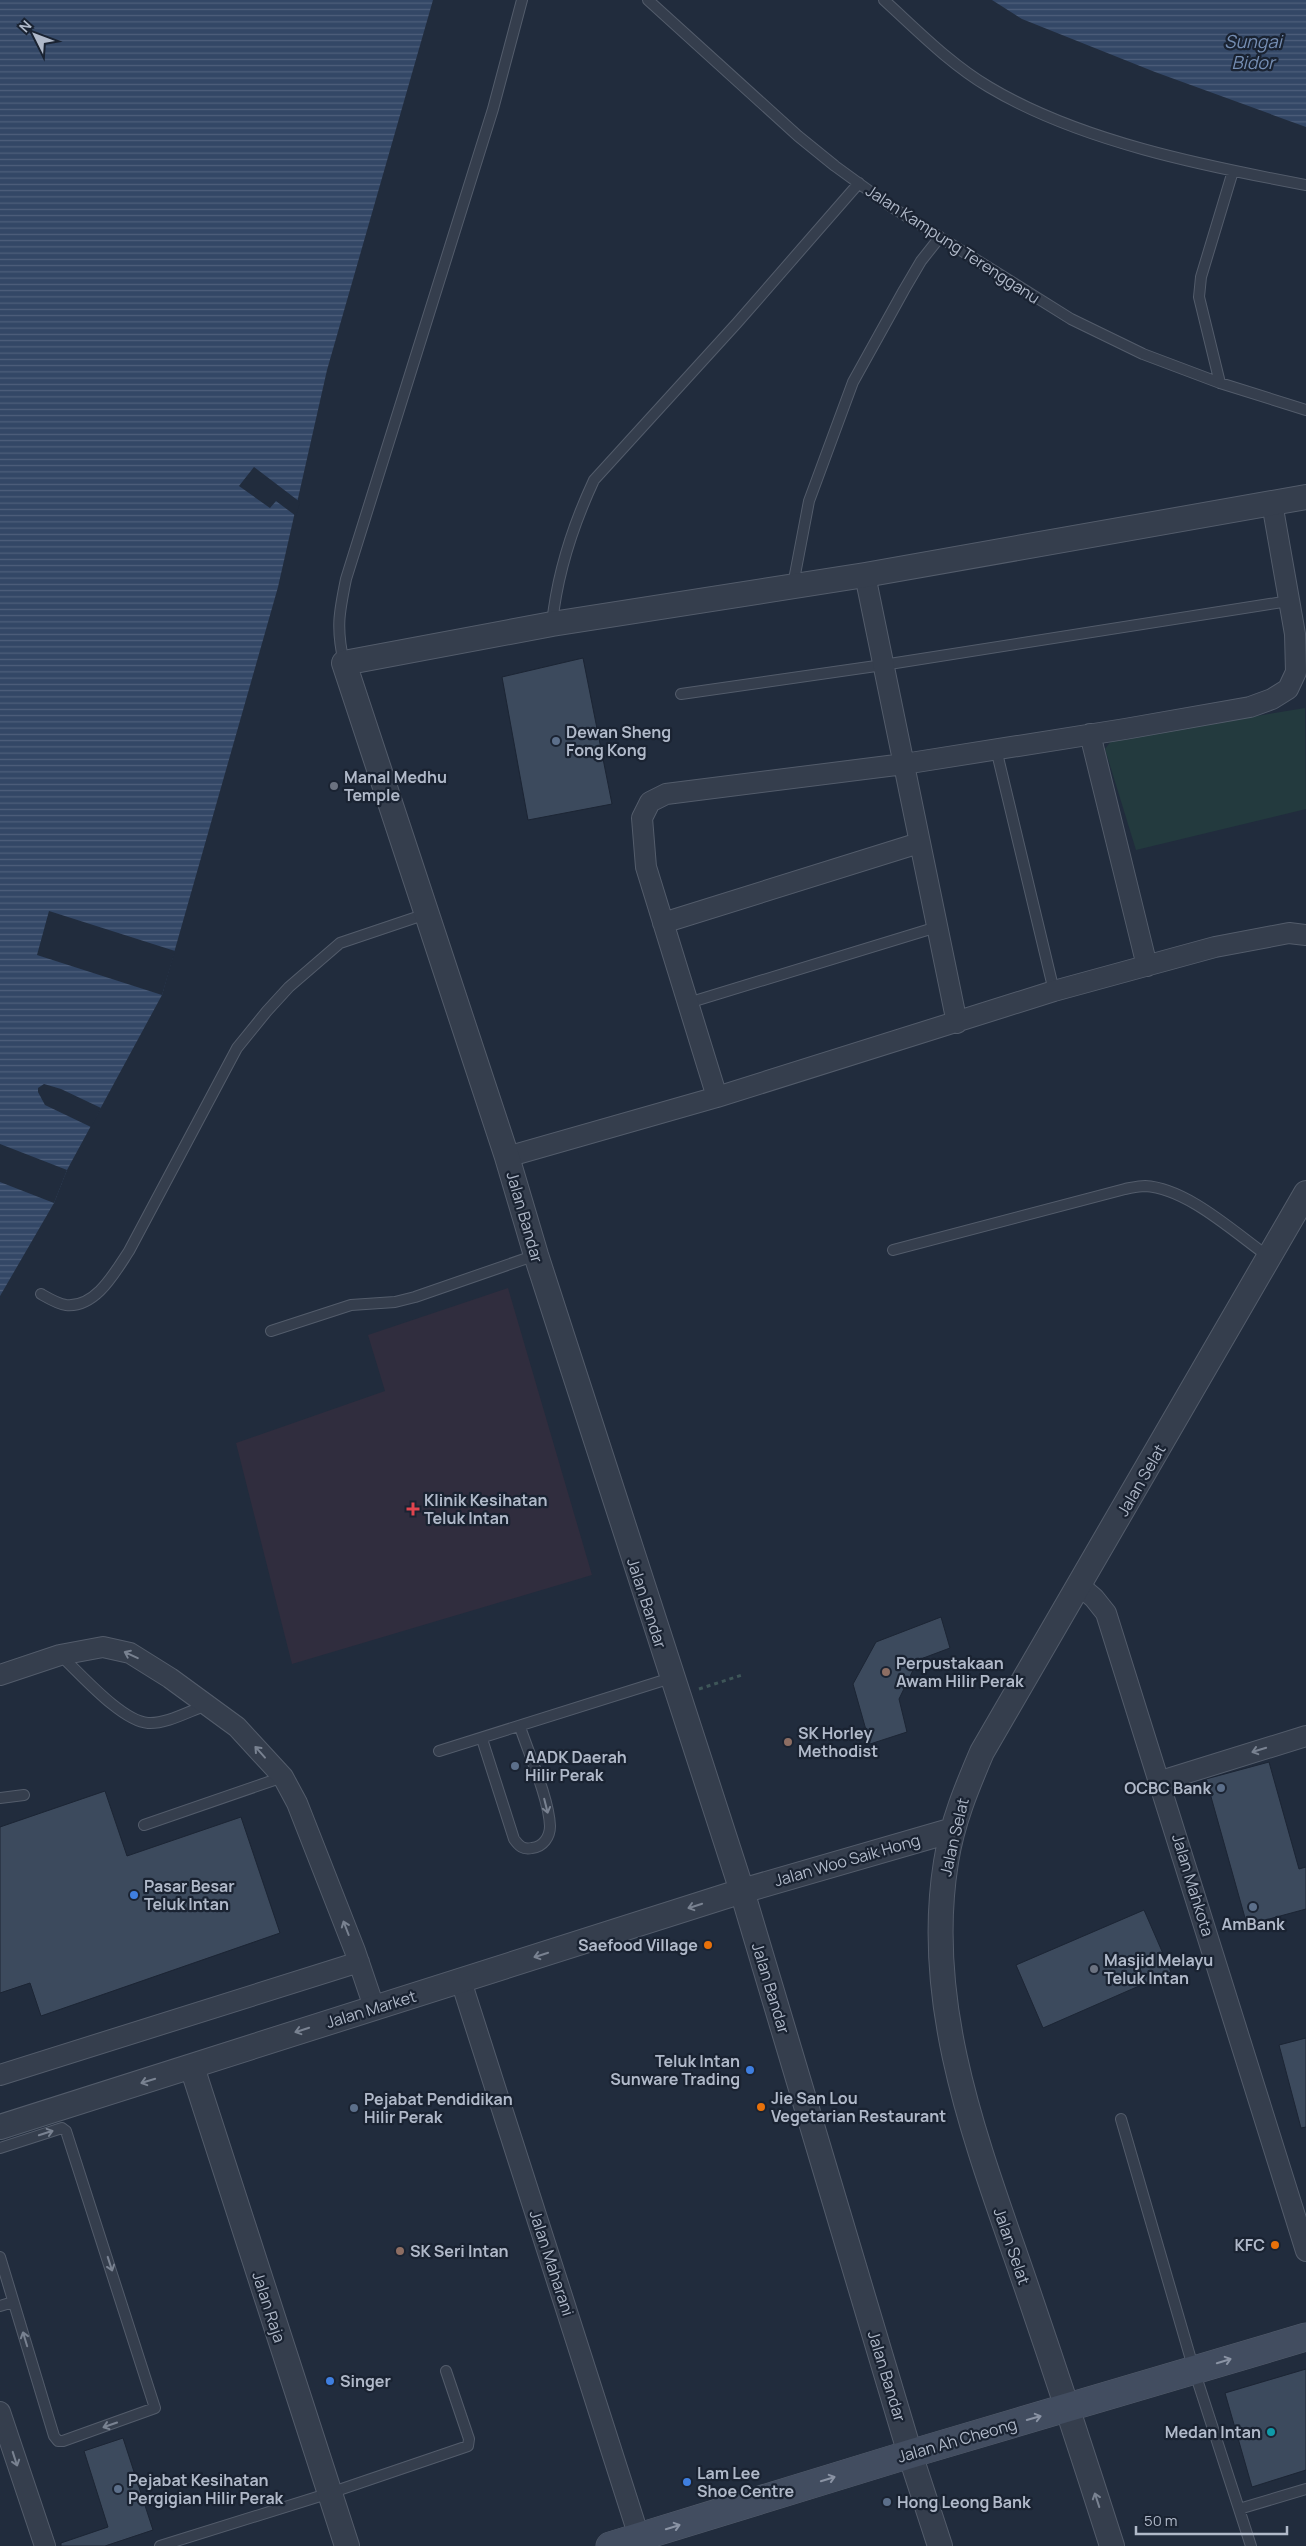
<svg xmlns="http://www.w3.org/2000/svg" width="1306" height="2546" font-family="Manrope,sans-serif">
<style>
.medical{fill:#302d3e}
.green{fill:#233a3e}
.water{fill:url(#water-rules)}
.pier{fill:#212c3d}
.building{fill:#3c4a5d;stroke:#1c2534}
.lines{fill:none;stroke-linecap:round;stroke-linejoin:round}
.service-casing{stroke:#535c6b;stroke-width:12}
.minor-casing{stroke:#535c6b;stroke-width:22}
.tertiary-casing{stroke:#535c6b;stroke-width:26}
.secondary-casing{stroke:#535c6b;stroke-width:29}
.path{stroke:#3e5658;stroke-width:3;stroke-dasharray:4 4;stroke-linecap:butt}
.service{stroke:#353e4d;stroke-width:10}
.minor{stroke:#353e4d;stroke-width:20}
.tertiary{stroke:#353e4d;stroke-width:24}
.secondary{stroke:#424d60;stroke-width:28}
.oneway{stroke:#798291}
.oneway2{stroke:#8a93a4}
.service-dot{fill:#5c6f8a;stroke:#1a2332;stroke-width:2}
.worship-dot{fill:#6b7280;stroke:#1a2332;stroke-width:2}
.health-dot{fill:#e0444e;stroke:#1a2332;stroke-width:2}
.education-dot{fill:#8d6e63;stroke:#1a2332;stroke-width:2}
.shop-dot{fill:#3f7fe0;stroke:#1a2332;stroke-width:2}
.food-dot{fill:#e8710a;stroke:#1a2332;stroke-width:2}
.culture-dot{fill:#0f9aa8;stroke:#1a2332;stroke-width:2}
.labels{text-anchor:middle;stroke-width:4.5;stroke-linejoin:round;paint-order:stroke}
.street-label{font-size:16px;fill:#b0b9c9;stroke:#1a2332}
.poi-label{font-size:16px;font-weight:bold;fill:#b0b9c9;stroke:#1a2332;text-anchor:start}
.water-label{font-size:18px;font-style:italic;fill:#758eb3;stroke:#1a2332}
</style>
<defs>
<pattern id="water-rules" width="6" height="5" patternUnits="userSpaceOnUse" patternTransform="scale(1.25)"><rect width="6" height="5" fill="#334766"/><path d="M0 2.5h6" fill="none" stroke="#4e5f7b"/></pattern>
</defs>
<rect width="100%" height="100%" fill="#212c3d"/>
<path class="medical" d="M 508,1288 L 592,1575 L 292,1664 L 236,1443 L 385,1391 L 368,1335 Z"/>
<path class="green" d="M 1305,708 L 1306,809 L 1136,850 L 1105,749 L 1112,740 Z"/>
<path class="water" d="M 0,0 L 433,0 L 327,370 L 278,587 L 162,995 L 67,1170 L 54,1203 L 0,1296 Z
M 992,0 L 1306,0 L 1306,127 L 1155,72 L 1022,19 Z"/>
<path class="pier" d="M 254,467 L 300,502 L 296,516 L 276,501 L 270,508 L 239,486 Z
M 49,911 L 175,951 L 162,995 L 37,955 Z
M 44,1084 L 61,1089 L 101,1108 L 91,1127 L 45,1105 L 38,1092 L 38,1088 Z
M 0,1144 L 67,1170 L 54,1203 L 0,1182 Z"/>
<path class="building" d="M 583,658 L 612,804 L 528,820 L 502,677 Z
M 941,1617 L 950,1648 L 918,1660 L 899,1699 L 907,1732 L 870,1744 L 853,1684 L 876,1642 Z
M 1269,1762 L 1299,1869 L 1306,1867 L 1306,1909 L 1247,1925 L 1206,1779 Z
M 105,1791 L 127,1856 L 241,1817 L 280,1933 L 41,2016 L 30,1983 L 0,1993 L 0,1827 Z
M 1144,1910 L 1171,1972 L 1043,2028 L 1016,1965 Z
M 1306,2038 L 1306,2127 L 1301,2128 L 1279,2045 Z
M 1306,2369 L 1306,2470 L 1252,2487 L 1225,2393 Z
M 123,2438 L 153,2530 L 105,2546 L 61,2546 L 61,2543 L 108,2527 L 84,2451 Z"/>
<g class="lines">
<g class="service-casing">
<path id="service" d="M 648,0 L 798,136 L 835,166 L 890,206 L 1071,319 L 1143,354 L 1220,383 L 1306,410
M 884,0 C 917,30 950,64 989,87 C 1079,141 1204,166 1306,185
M 1220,383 L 1199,297 L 1201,277 L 1233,171
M 793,585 L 809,501 L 853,382 L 904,290 L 921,261 L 940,237
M 552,624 C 557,575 573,525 594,480 L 737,323 L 859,183
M 344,663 C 336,628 339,613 346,579 L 493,109 L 522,0
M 681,694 L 883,665 L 1289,601
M 996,749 L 1054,991
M 688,1003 L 937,927
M 893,1250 L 1125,1189 C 1131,1188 1138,1186 1145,1186 C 1187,1188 1235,1233 1269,1257
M 41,1294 C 48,1298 58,1304 66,1305 C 96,1308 115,1272 129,1251 L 237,1048 L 267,1011 L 289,987 L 340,943 L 426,914
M 271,1331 L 351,1305 L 395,1302 L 415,1297 L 536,1255
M 60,1655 C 80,1673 121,1721 148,1723 C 167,1724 189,1711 207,1705
M 482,1739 L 514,1839 C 519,1846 523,1850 532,1848 C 543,1847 550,1837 550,1826 C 549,1799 529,1754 520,1727
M 439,1751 L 671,1678
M 0,1798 L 24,1795
M 144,1825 L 283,1777
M 1121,2119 L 1194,2370 L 1251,2546
M 0,2148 L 62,2128 L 66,2131 L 155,2408 L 63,2441 L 58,2441 L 54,2436 L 0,2257
M 0,2306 L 13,2302
M 1239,2509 L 1306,2489
M 160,2546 L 330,2493 L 468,2446 L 469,2439 L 446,2371"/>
</g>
<g class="minor-casing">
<path id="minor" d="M 865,575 L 957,1023
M 1090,734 L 1147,966
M 663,923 L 919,843
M 717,1097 L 646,867 L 642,818 L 650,802 L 666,794 L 904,764 L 1125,729 L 1250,707 L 1272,699 L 1288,689 L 1296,672 L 1295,634 L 1272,503
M 507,1157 L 717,1097 L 1054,991 L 1215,947 L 1289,933 L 1306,935
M 1080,1586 L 1094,1598 L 1106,1613 L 1306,2251
M 0,1675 L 60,1655 L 103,1647 L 130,1653 L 170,1678 L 237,1727 L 283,1777 L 297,1803 L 355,1951 L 374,2007
M 1161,1781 L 1306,1736
M 461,1981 L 642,2546
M 0,2075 L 359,1962
M 0,2412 L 45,2546"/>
</g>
<g class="tertiary-casing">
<path id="tertiary" d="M 192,2067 L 347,2546
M 0,2127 L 742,1891 L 953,1830
M 940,2546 L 910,2454 L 742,1891 L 536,1255 L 507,1157 L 344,663 L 552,624 L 865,575 L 1306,497
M 1112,2546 C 1083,2455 1053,2364 1022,2274 C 976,2141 923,2005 946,1862 C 952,1823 967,1787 982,1752 L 1306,1193"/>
</g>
<g class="secondary-casing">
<path id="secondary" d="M 610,2546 L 910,2454 L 1306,2337"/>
</g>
<path class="path" d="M 699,1689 L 742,1675"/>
<use href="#service" class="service"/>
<use href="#minor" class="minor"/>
<use href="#tertiary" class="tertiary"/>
<use href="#secondary" class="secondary"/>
</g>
<defs><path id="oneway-shaft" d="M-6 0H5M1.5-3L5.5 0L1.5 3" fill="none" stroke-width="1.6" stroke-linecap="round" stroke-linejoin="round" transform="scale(1.25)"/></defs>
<g class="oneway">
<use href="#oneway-shaft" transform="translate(131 1655) rotate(-155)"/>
<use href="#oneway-shaft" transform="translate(1259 1750) rotate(163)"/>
<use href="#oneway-shaft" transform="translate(260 1752) rotate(-132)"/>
<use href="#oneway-shaft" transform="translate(546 1806) rotate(76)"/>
<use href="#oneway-shaft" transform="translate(695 1906) rotate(162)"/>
<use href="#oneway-shaft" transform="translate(346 1928) rotate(-111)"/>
<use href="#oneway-shaft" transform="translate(541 1955) rotate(162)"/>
<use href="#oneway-shaft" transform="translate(302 2030) rotate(162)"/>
<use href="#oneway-shaft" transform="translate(148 2081) rotate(163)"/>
<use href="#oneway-shaft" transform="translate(46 2133) rotate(-18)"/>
<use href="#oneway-shaft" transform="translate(110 2264) rotate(72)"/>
<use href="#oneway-shaft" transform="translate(25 2339) rotate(-107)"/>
<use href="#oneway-shaft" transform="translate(110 2425) rotate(161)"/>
<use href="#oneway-shaft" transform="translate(15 2459) rotate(72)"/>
<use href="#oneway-shaft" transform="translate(1097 2500) rotate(-108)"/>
</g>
<g class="oneway2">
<use href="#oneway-shaft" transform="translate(1224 2361) rotate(-17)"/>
<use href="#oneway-shaft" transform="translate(1034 2418) rotate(-16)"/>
<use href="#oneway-shaft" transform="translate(828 2479) rotate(-17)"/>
<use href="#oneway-shaft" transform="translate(673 2527) rotate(-17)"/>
</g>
<g class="service-dot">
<circle cx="556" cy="741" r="5"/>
<circle cx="515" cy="1766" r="5"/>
<circle cx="1221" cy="1788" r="5"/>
<circle cx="1253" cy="1907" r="5"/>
<circle cx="354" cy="2108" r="5"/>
<circle cx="118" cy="2489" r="5"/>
<circle cx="887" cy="2502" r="5"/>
</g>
<g class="worship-dot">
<circle cx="334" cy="786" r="5"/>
<circle cx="1094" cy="1969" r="5"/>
</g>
<path class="health-dot" d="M410.5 1501.5h5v5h5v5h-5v5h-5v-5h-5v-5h5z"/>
<g class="education-dot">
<circle cx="886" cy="1672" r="5"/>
<circle cx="788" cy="1742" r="5"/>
<circle cx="400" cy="2251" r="5"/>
</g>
<g class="shop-dot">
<circle cx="134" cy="1895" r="5"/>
<circle cx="750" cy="2070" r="5"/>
<circle cx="330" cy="2381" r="5"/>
<circle cx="687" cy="2482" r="5"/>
</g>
<g class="food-dot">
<circle cx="708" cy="1945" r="5"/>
<circle cx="761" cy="2107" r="5"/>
<circle cx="1275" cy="2245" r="5"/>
</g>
<circle class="culture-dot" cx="1271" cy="2432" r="5"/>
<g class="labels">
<g class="street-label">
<text transform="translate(953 244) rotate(33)" y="6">Jalan Kampung Terengganu</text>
<text transform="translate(525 1217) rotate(74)" y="6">Jalan Bandar</text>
<text transform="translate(1141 1480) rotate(-60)" y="6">Jalan Selat</text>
<text transform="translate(647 1603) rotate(72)" y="6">Jalan Bandar</text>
<text transform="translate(954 1837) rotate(-77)" y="6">Jalan Selat</text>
<text transform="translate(847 1860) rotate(-16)" y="6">Jalan Woo Saik Hong</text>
<text transform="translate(1193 1885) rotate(73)" y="6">Jalan Mahkota</text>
<text transform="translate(771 1988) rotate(73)" y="6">Jalan Bandar</text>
<text transform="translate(371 2009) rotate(-17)" y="6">Jalan Market</text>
<text transform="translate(1012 2246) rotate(71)" y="6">Jalan Selat</text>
<text transform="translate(552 2263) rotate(72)" y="6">Jalan Maharani</text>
<text transform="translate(269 2307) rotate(72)" y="6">Jalan Raja</text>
<text transform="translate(887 2376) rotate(73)" y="6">Jalan Bandar</text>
<text transform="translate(957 2440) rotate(-16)" y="6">Jalan Ah Cheong</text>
</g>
<g class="poi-label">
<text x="566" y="738">Dewan Sheng<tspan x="566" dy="18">Fong Kong</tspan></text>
<text x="344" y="783">Manal Medhu<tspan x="344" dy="18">Temple</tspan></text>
<text x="424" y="1506">Klinik Kesihatan<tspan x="424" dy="18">Teluk Intan</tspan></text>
<text x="896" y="1669">Perpustakaan<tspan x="896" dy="18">Awam Hilir Perak</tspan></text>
<text x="798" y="1739">SK Horley<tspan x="798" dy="18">Methodist</tspan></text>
<text x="525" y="1763">AADK Daerah<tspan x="525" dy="18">Hilir Perak</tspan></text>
<text x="1211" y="1794" text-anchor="end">OCBC Bank</text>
<text x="144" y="1892">Pasar Besar<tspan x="144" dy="18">Teluk Intan</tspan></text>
<text x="1253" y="1930" text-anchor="middle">AmBank</text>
<text x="698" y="1951" text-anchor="end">Saefood Village</text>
<text x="1104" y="1966">Masjid Melayu<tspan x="1104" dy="18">Teluk Intan</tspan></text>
<text x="740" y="2067" text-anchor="end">Teluk Intan<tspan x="740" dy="18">Sunware Trading</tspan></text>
<text x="771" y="2104">Jie San Lou<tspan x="771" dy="18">Vegetarian Restaurant</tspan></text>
<text x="364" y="2105">Pejabat Pendidikan<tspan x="364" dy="18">Hilir Perak</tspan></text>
<text x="1265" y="2251" text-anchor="end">KFC</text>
<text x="410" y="2257">SK Seri Intan</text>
<text x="340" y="2387">Singer</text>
<text x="1261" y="2438" text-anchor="end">Medan Intan</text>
<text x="697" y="2479">Lam Lee<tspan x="697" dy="18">Shoe Centre</tspan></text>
<text x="128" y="2486">Pejabat Kesihatan<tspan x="128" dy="18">Pergigian Hilir Perak</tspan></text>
<text x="897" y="2508">Hong Leong Bank</text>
</g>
<g class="water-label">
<text x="1253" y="48">Sungai<tspan x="1253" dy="21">Bidor</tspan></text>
</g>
</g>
<g transform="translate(35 35) rotate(312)" stroke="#1a2332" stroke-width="4" paint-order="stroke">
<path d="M0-4L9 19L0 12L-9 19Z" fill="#b0b9c9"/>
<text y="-8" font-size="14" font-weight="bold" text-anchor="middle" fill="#b0b9c9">N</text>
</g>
<path d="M1136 2526v8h151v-8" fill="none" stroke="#b0b9c9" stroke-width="2.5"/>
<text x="1144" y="2526" font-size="15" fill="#b0b9c9" stroke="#1a2332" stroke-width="4" paint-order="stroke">50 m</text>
</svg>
